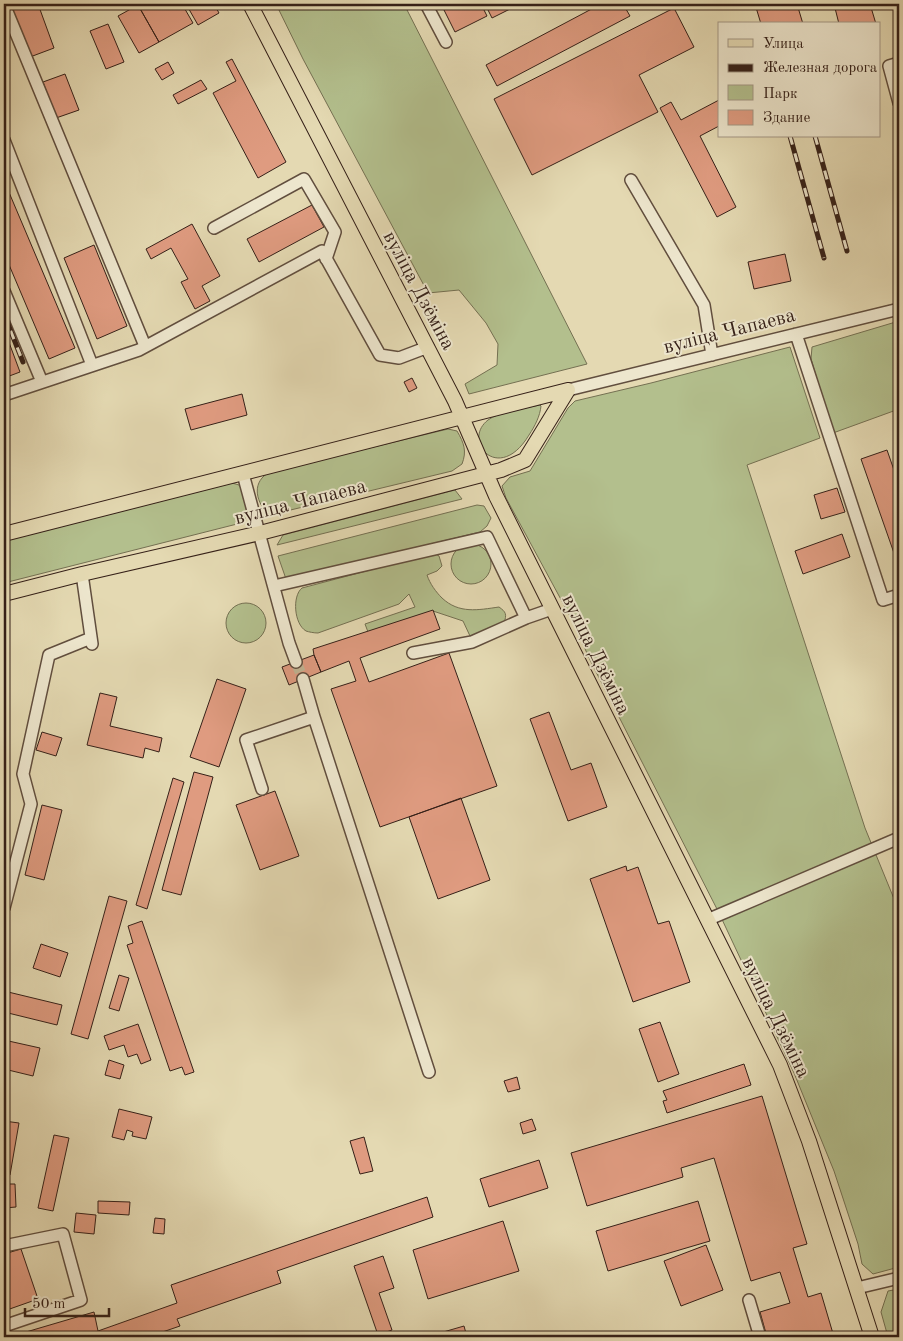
<svg xmlns="http://www.w3.org/2000/svg" width="903" height="1341" font-family="'Old Standard TT',serif">
<style>
.green{fill:#b3bf8d;stroke:#747052}
.building{fill:#df9b80;stroke:#352018}
.lines{fill:none;stroke-linecap:round;stroke-linejoin:round}
.minor-tunnel{stroke:#c1b493;stroke-width:11;stroke-dasharray:11 5.5;stroke-linecap:butt}
.minor-casing{stroke:#614e3e;stroke-width:14}
.major-casing{stroke:#352018;stroke-width:16}
.minor{stroke:#ede6cd;stroke-width:11}
.major{stroke:#e4d9b2;stroke-width:14}
.rail-casing{stroke:#352018;stroke-width:5}
.rail{stroke:#ede6cd;stroke-width:3;stroke-dasharray:9;stroke-linecap:butt}
.labels{text-anchor:middle;stroke-width:4;stroke-linejoin:round;paint-order:stroke}
.street-label{font-size:20px;fill:#352018;stroke:#ede6cd}
</style>
<rect width="100%" height="100%" fill="#e4d9b2"/>
<filter id="stains"><feTurbulence type="fractalNoise" baseFrequency=".004" numOctaves="4"/><feColorMatrix values="0 0 0 0 .2 0 0 0 0 .09 0 0 0 0 .02 0 0 0 .5 -.17"/></filter>
<radialGradient id="worn" r=".72"><stop offset=".6" stop-color="#630" stop-opacity="0"/><stop offset="1" stop-color="#630" stop-opacity=".3"/></radialGradient>
<path class="green" d="M 276,4 L 404,4 L 587,364 L 469,394 L 465,384 L 497,365 L 498,344 L 486,323 L 459,290 L 428,293 L 303,59 Z
M 899,321 L 899,409 L 833,433 L 811,359 L 812,347 Z
M 790,347 L 820,438 L 747,465 L 865,828 L 899,911 L 899,1267 L 873,1274 L 862,1264 L 858,1244 L 834,1171 L 794,1073 L 719,913 L 591,662 L 571,618 L 506,498 L 502,486 L 510,477 L 530,471 L 568,408 L 575,401 L 651,383 Z
M 540,405 L 541,406 C 540,416 535,426 529,435 C 499,485 461,441 488,420 C 498,412 526,408 540,405 Z
M 448,429 L 457,431 C 464,443 467,451 462,464 L 452,471 L 274,514 L 267,513 C 255,500 252,481 270,472 Z
M 232,483 L 239,485 C 244,492 251,509 247,517 C 246,518 242,522 241,523 L 4,583 L 4,541 Z
M 455,490 L 462,499 L 277,545 L 283,535 Z
M 477,505 L 484,506 L 491,518 L 487,526 L 480,532 L 286,579 L 278,556 Z
M451 564a20 20 0 1 1 40 0a20 20 0 1 1-40 0Z
M 434,553 L 439,556 L 442,566 L 437,571 L 427,575 C 430,584 436,592 442,598 C 459,614 478,610 499,607 C 506,612 507,614 504,623 L 492,629 L 470,636 L 463,621 L 433,611 L 368,632 L 365,624 L 415,607 L 409,594 L 399,604 L 318,633 C 314,633 309,632 306,631 C 294,624 292,596 302,588 Z
M226 623a20 20 0 1 1 40 0a20 20 0 1 1-40 0Z
M 899,1289 L 899,1337 L 888,1337 L 881,1312 L 888,1291 Z"/>
<path class="building" d="M 9,4 L 38,4 L 54,48 L 30,57 Z
M 140,4 L 182,4 L 193,23 L 159,42 L 138,5 Z
M 186,4 L 214,4 L 219,13 L 198,25 Z
M 441,4 L 481,4 L 487,16 L 455,32 Z
M 485,4 L 520,4 L 492,18 Z
M 601,4 L 623,4 L 630,16 L 497,86 L 486,65 Z
M 755,4 L 797,4 L 803,24 L 761,24 Z
M 834,4 L 870,4 L 876,24 L 839,24 Z
M 138,5 L 159,42 L 139,53 L 118,16 Z
M 674,8 L 694,47 L 639,75 L 658,112 L 532,175 L 494,99 Z
M 108,24 L 124,62 L 106,69 L 90,31 Z
M 232,59 L 286,162 L 258,178 L 213,93 L 236,81 L 226,62 Z
M 168,62 L 174,73 L 162,80 L 155,69 Z
M 65,74 L 79,110 L 56,118 L 43,82 Z
M 201,80 L 207,89 L 178,104 L 173,95 Z
M 719,100 L 719,126 L 700,136 L 736,207 L 717,217 L 660,108 L 671,102 L 681,120 Z
M 8,190 L 75,348 L 49,359 L 4,253 L 4,192 Z
M 312,205 L 324,227 L 259,262 L 247,239 Z
M 192,224 L 220,276 L 202,286 L 210,301 L 195,309 L 181,282 L 188,279 L 171,248 L 151,259 L 146,249 Z
M 94,245 L 127,326 L 97,339 L 64,258 Z
M 785,254 L 791,281 L 754,289 L 748,262 Z
M 4,329 L 20,372 L 4,378 Z
M 412,378 L 417,388 L 409,392 L 404,382 Z
M 242,394 L 247,415 L 191,430 L 185,409 Z
M 887,450 L 895,473 L 899,471 L 899,555 L 895,556 L 861,459 Z
M 837,488 L 845,512 L 821,519 L 814,495 Z
M 842,534 L 850,557 L 803,574 L 795,551 Z
M 433,610 L 440,629 L 360,658 L 369,682 L 449,653 L 497,786 L 380,827 L 331,689 L 356,681 L 349,661 L 321,672 L 314,655 L 313,649 Z
M 314,655 L 321,672 L 289,685 L 282,667 Z
M 217,679 L 246,689 L 219,767 L 190,757 Z
M 100,693 L 117,697 L 110,726 L 162,738 L 159,752 L 145,748 L 143,758 L 87,745 Z
M 549,712 L 571,770 L 591,763 L 607,807 L 568,821 L 530,719 Z
M 42,732 L 62,738 L 56,756 L 36,750 Z
M 194,772 L 213,777 L 181,895 L 162,890 Z
M 173,778 L 184,782 L 147,909 L 136,905 Z
M 275,791 L 299,856 L 260,870 L 236,805 Z
M 461,798 L 490,880 L 438,899 L 409,817 Z
M 42,805 L 62,810 L 44,880 L 25,875 Z
M 626,866 L 627,871 L 638,867 L 658,924 L 669,921 L 690,982 L 633,1002 L 590,879 Z
M 109,896 L 127,901 L 88,1039 L 71,1034 Z
M 142,921 L 194,1072 L 185,1075 L 182,1067 L 170,1071 L 127,945 L 133,943 L 128,926 Z
M 41,944 L 68,953 L 60,977 L 33,968 Z
M 119,975 L 129,978 L 119,1011 L 109,1008 Z
M 4,991 L 62,1005 L 57,1025 L 4,1012 Z
M 660,1022 L 679,1074 L 658,1082 L 639,1029 Z
M 138,1024 L 151,1060 L 141,1064 L 137,1054 L 128,1057 L 124,1045 L 109,1050 L 104,1036 Z
M 4,1040 L 40,1048 L 33,1076 L 4,1069 Z
M 109,1060 L 124,1065 L 120,1079 L 105,1075 Z
M 744,1064 L 751,1085 L 667,1113 L 663,1101 L 667,1100 L 663,1091 Z
M 517,1077 L 520,1089 L 508,1092 L 504,1081 Z
M 762,1096 L 807,1244 L 793,1248 L 808,1297 L 821,1293 L 834,1337 L 767,1337 L 760,1312 L 790,1303 L 780,1272 L 751,1281 L 714,1158 L 681,1168 L 683,1177 L 587,1206 L 571,1153 Z
M 119,1109 L 152,1117 L 146,1139 L 132,1136 L 133,1132 L 127,1130 L 124,1140 L 112,1137 Z
M 532,1119 L 536,1130 L 523,1134 L 520,1123 Z
M 4,1121 L 19,1123 L 10,1175 L 4,1173 Z
M 54,1135 L 69,1138 L 53,1211 L 38,1208 Z
M 364,1137 L 373,1171 L 360,1174 L 350,1141 Z
M 539,1160 L 548,1188 L 489,1207 L 480,1179 Z
M 4,1184 L 15,1184 L 16,1207 L 4,1208 Z
M 427,1197 L 433,1217 L 277,1271 L 281,1283 L 177,1319 L 180,1326 L 148,1337 L 9,1337 L 94,1312 L 98,1331 L 177,1303 L 171,1285 Z
M 98,1201 L 130,1202 L 129,1215 L 98,1213 Z
M 698,1201 L 710,1241 L 608,1271 L 596,1231 Z
M 76,1213 L 96,1215 L 94,1234 L 74,1232 Z
M 155,1218 L 165,1219 L 164,1234 L 153,1233 Z
M 503,1221 L 519,1271 L 428,1299 L 413,1250 Z
M 706,1245 L 723,1290 L 681,1306 L 664,1261 Z
M 21,1249 L 38,1299 L 4,1311 L 4,1254 Z
M 383,1256 L 394,1288 L 379,1293 L 392,1330 L 378,1335 L 354,1266 Z
M 464,1326 L 467,1337 L 426,1337 Z"/>
<g class="lines">
<path class="minor-tunnel" d="M 296,662 L 303,679"/>
<g class="minor-casing">
<path id="minor" d="M 4,4 L 145,346
M 426,4 L 446,42
M 899,63 L 889,66 L 899,103
M 4,140 L 92,365
M 631,180 L 704,305 L 712,355
M 214,228 L 304,179 L 335,232 L 326,259
M 4,291 L 42,382
M 796,334 L 883,600 L 899,595
M 568,390 L 899,309
M 4,395 L 139,350 L 322,251 L 380,355 L 399,358 L 428,347
M 243,474 L 289,643 L 296,662
M 82,574 L 92,644
M 274,586 L 487,537 L 526,618 L 472,642 L 413,653
M 526,618 L 552,609
M 314,717 L 429,1072
M 262,789 L 246,740 L 314,717 L 303,679
M 4,908 L 31,804 L 23,774 L 49,655 L 91,638
M 707,920 L 899,838
M 4,1246 L 63,1234 L 81,1300 L 4,1326
M 857,1288 L 899,1278
M 749,1300 L 760,1337"/>
</g>
<g class="major-casing">
<path id="major" d="M 250,4 L 455,401 L 496,496 L 780,1065 L 809,1141 L 872,1337
M 4,534 L 568,390
M 4,594 L 82,574 L 260,533 L 501,470 L 525,460 L 568,390"/>
</g>
<use href="#minor" class="minor"/>
<use href="#major" class="major"/>
<g class="rail-casing">
<path id="rail" d="M 790,136 L 824,258
M 815,136 L 847,251
M 4,314 L 23,362"/>
</g>
<use href="#rail" class="rail"/>
</g>
<g class="labels">
<g class="street-label">
<text transform="translate(420 290) rotate(62)" y="7">вуліца Дзёміна</text>
<text transform="translate(729 330) rotate(-14)" y="7">вуліца Чапаева</text>
<text transform="translate(300 501) rotate(-14)" y="7">вуліца Чапаева</text>
<text transform="translate(597 654) rotate(64)" y="7">вуліца Дзёміна</text>
<text transform="translate(777 1017) rotate(64)" y="7">вуліца Дзёміна</text>
</g>
</g>
<rect width="903" height="1341" fill="none" stroke="#e4d9b2" stroke-width="20"/>
<rect x="5" y="5" width="893" height="1331" fill="none" stroke="#352018" stroke-width="2.5"/>
<rect x="10" y="10" width="883" height="1321" fill="none" stroke="#352018"/>
<rect x="718" y="22" width="162" height="115" fill="#ede6cd" stroke="#a39785"/>
<rect x="728" y="39" width="25" height="8" fill="#e4d9b2" stroke="#a39785"/>
<text x="763" y="48" font-size="15" fill="#352018">Улица</text>
<rect x="728" y="64" width="25" height="8" fill="#352018" stroke="#a39785"/>
<text x="763" y="72" font-size="15" fill="#352018">Железная дорога</text>
<rect x="728" y="85" width="25" height="15" fill="#b3bf8d" stroke="#a39785"/>
<text x="763" y="98" font-size="15" fill="#352018">Парк</text>
<rect x="728" y="110" width="25" height="15" fill="#df9b80" stroke="#a39785"/>
<text x="763" y="122" font-size="15" fill="#352018">Здание</text>
<path d="M25 1308v8h84v-8" fill="none" stroke="#352018" stroke-width="2.5"/>
<text x="32" y="1308" font-size="15" fill="#352018" stroke="#ede6cd" stroke-width="4" paint-order="stroke">50 m</text>
<rect width="100%" height="100%" filter="url(#stains)"/>
<rect width="100%" height="100%" fill="url(#worn)"/>
</svg>
